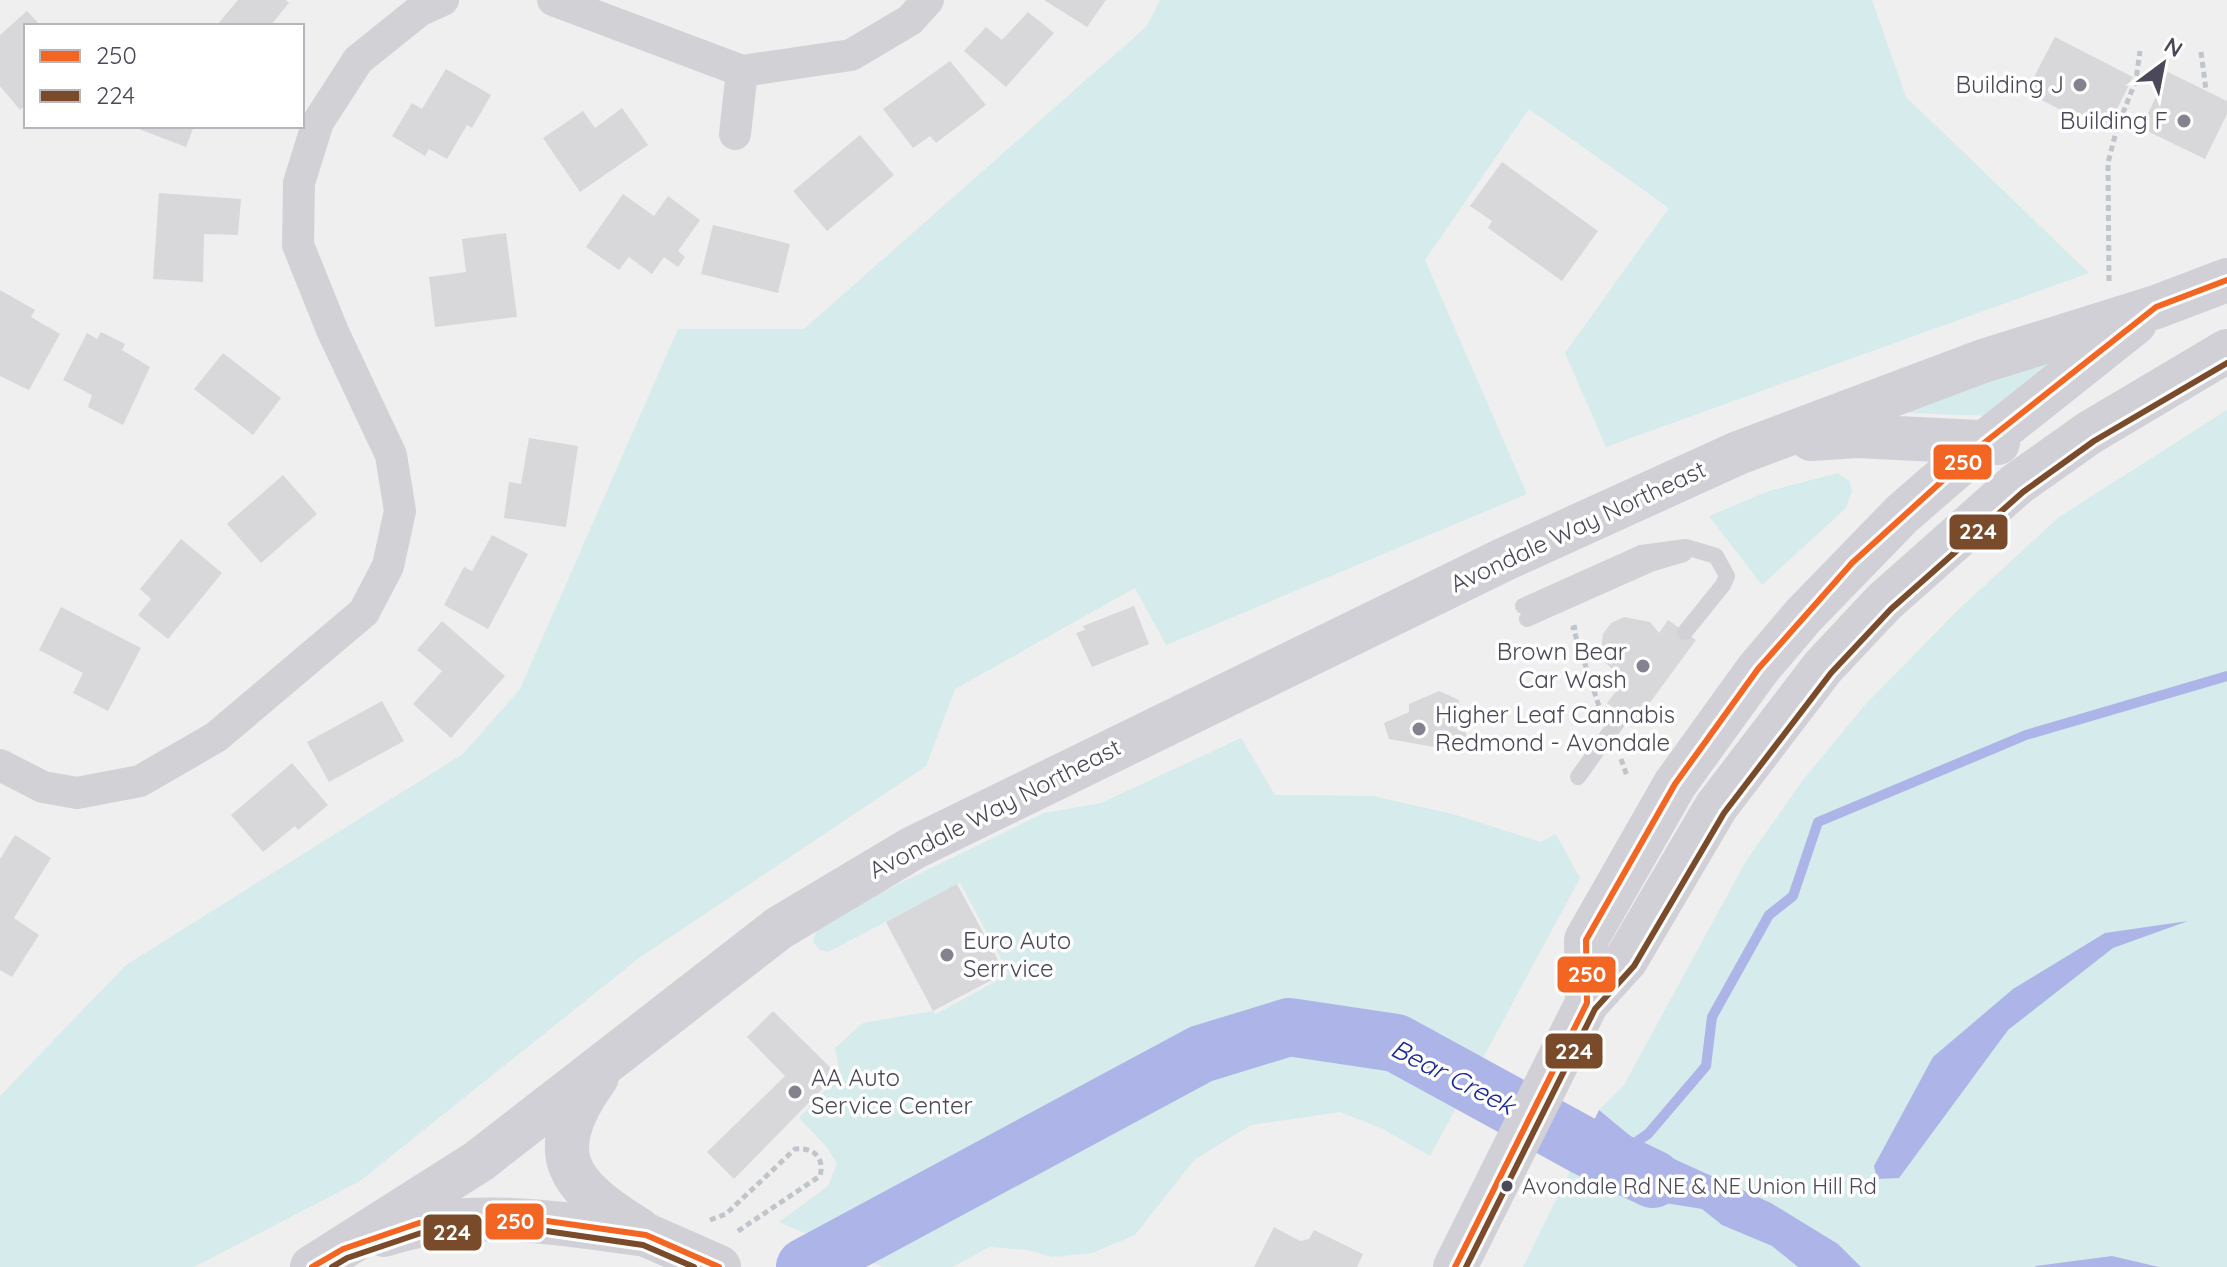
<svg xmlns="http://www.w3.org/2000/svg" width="2227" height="1267" font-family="Quicksand,sans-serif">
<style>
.green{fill:#d5ebec}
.water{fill:#adb4e7}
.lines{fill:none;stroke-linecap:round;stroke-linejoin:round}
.stream{stroke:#adb4e7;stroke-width:10}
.river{stroke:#adb4e7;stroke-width:58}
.building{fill:#d8d8db}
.path{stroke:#bfc5ca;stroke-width:5;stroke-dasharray:6 4;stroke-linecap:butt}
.lane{stroke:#d2d2d6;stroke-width:16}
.street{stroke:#d2d2d6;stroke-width:32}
.secondary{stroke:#d1d0d6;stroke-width:44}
.secondary-bridge{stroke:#d1d0d6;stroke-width:44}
.bus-1-casing{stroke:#fff;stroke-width:12}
.bus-2-casing{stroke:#fff;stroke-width:12}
.bus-1{stroke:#f26522;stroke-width:6}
.bus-2{stroke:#7a4b2a;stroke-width:6}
.poi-dot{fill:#84828e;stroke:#fff;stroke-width:3}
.bus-dot{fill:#4a4859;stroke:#fff;stroke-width:3}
.labels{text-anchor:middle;stroke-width:7;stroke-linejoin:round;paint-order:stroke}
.bus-label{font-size:22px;fill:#4a4859;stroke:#fff;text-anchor:start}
.poi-label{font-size:24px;fill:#4a4859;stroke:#fff;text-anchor:end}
.street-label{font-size:24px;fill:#4a4859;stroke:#fff}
.water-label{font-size:26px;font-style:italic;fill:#1a289a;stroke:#fff}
.line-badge{stroke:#fff;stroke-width:3}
.badge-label{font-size:22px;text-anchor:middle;font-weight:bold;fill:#fff}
</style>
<rect width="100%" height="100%" fill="#efefef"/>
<path class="green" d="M 1160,0 L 1872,0 L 1906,97 L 2089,273 L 1606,447 L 1565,353 L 1669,208 L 1529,109 L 1425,260 L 1527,494 L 1166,645 L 1135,588 L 955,689 L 926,766 L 639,958 L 360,1181 L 194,1267 L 0,1267 L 0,1096 L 126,965 L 463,754 L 520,689 L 678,329 L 804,329 L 1147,26 Z
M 2068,349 L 1994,416 L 1910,413 L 1905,404 Z
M 2227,410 L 2227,1267 L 2159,1267 L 2112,1256 L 2035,1267 L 1861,1267 L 1838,1244 L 1771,1203 L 1639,1143 L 1599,1110 L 1624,1085 L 1746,861 L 1803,780 L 1865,705 L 1959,609 L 2059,517 Z
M 1838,473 L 1849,481 L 1852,491 L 1846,508 L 1762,585 L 1709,516 L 1769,491 Z
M 1241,738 L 1275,795 L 1373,796 L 1456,815 L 1541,842 L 1556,834 L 1580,878 L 1430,1156 L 1383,1129 L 1340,1112 L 1251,1125 L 1194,1160 L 1135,1235 L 1092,1253 L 1052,1257 L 1028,1250 L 990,1247 L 952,1267 L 883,1267 L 779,1222 L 828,1186 L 837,1164 L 826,1146 L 799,1118 L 840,1074 L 835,1048 L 863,1023 L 933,1011 L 936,1014 L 1009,974 L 960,883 L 828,952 L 820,950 L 813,942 L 817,928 L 859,903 L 1044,813 L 1101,803 Z
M 1573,1165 L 1610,1178 L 1628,1197 L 1702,1209 L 1722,1225 L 1772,1246 L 1798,1267 L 1523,1267 Z"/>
<path class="water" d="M 2188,921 L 2113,948 L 2008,1030 L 1899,1178 L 1877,1179 L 1874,1166 L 1933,1057 L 2013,989 L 2105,933 Z
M 1599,1110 L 1639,1143 L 1771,1203 L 1838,1244 L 1861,1267 L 1798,1267 L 1772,1246 L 1722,1225 L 1702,1209 L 1628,1197 L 1610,1178 L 1573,1165 Z
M 2112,1256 L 2159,1267 L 2035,1267 L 2036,1266 Z"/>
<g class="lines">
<path class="stream" d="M 1626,1149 L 1648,1134 L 1706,1066 L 1712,1017 L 1769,915 L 1793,896 L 1818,822 L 2026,735 L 2227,676"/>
<path class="river" d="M 805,1267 L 1201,1054 L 1289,1027 L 1396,1043 L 1586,1147 L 1653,1179"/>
</g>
<path class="building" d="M 238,0 L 286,0 L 289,3 L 270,26 L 216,26 Z
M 1044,0 L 1106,0 L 1087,27 Z
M 27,11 L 41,26 L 26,26 L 26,104 L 20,110 L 0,86 L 0,35 Z
M 1028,12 L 1054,33 L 1006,87 L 964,51 L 986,27 L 1002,40 Z
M 2055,37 L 2133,77 L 2105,133 L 2026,92 Z
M 950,61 L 986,105 L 936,143 L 930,136 L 913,148 L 883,109 Z
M 446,69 L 491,95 L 472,128 L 467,125 L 447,159 L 429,149 L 425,156 L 392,136 L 412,103 L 422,109 Z
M 2168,72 L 2227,101 L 2227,114 L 2205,159 L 2141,128 Z
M 622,108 L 648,145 L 580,192 L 543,138 L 583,111 L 595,128 Z
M 131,126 L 194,126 L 186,147 Z
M 860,135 L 894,175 L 827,231 L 793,191 Z
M 1502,162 L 1598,231 L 1562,281 L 1488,228 L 1492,221 L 1470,206 Z
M 159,193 L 241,199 L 238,235 L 204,234 L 203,282 L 153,279 Z
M 623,194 L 654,216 L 668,196 L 700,220 L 678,251 L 685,257 L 678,267 L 664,257 L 652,274 L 629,257 L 619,270 L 586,247 Z
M 713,225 L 790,244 L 778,293 L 701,274 Z
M 506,233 L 517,317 L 435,327 L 429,277 L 466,272 L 462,239 Z
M 0,290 L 35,310 L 31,317 L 60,334 L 29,390 L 0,376 Z
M 101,332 L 125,344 L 122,350 L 150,367 L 123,425 L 88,407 L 92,395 L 63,380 L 87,333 L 97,339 Z
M 223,353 L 281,398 L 253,435 L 194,389 Z
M 529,438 L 578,446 L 566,527 L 504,518 L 509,482 L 521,484 Z
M 283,475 L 317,514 L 261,563 L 227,524 Z
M 492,535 L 528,554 L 488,629 L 444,605 L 464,567 L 472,571 Z
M 181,539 L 222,573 L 168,639 L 138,615 L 151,599 L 140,589 Z
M 1134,606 L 1149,644 L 1092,667 L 1076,633 L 1085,630 L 1083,626 Z
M 61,607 L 141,648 L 108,711 L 73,693 L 83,673 L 39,650 Z
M 1624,617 L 1650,622 L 1659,633 L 1668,620 L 1696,640 L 1635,723 L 1607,703 L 1627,677 L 1614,671 L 1604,661 L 1601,648 L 1603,634 L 1611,623 Z
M 442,621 L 505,676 L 451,738 L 413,704 L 442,671 L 417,650 Z
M 1439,691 L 1459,700 L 1457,713 L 1467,736 L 1461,745 L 1453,745 L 1451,750 L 1389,739 L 1384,723 L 1409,712 L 1409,704 Z
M 382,701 L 404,741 L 329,782 L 307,742 Z
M 292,763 L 328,805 L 298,830 L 295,826 L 263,852 L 231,815 Z
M 15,835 L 51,858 L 14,918 L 39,935 L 12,977 L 0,970 L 0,859 Z
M 957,884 L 1005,973 L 933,1011 L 886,922 Z
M 773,1011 L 837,1074 L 734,1179 L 707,1152 L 785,1076 L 747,1037 Z
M 1274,1227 L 1300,1241 L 1309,1239 L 1314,1230 L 1363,1254 L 1357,1267 L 1254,1267 Z"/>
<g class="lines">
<path class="path" d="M 2201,52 L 2206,90
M 2109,281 L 2108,163 L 2117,128 L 2136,80 L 2140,51
M 1577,627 L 1573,628 L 1599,706
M 1621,759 L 1627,776
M 710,1220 L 726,1214 L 795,1149 C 813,1147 825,1157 820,1176 L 735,1233"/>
<path class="lane" d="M 1523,606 L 1641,553 L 1686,547 L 1716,556 L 1727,576 L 1723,585 L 1685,632
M 1527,619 L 1653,563 L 1684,554
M 1578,777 L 1623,714"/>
<path class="street" d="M 553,0 L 742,71 L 851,55 L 910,20 L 928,0
M 735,134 L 742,71
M 0,765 L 43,787 L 77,793 L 140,781 L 216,737 L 364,612 L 388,566 L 400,511 L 391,455 L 333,332 L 298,245 L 299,183 L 318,122 L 358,60 L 419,11 L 443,0"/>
<path class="secondary" d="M 1811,439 L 1857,436 L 1998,443
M 1587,1003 L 1586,940 L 1675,784 L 1758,669 L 1804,615 L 1902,514 L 1984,443 L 2135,323
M 597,1077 C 542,1154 566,1184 638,1229
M 384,1235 C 467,1207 561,1223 646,1235
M 312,1267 L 479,1161 L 779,928 L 913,848 L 1505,559 L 1738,453 L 1983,361 L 2156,307 L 2227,280
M 1455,1267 L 1587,1003 L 1626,960 L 1716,807 L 1823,667 L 1884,602 L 2017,484 L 2089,433 L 2227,351"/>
<path class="secondary-bridge" d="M 646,1235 L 719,1267"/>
<g class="bus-1-casing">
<path id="bus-1" d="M 312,1267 L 343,1249 L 419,1223 L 547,1221 L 646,1235 L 719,1267
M 1455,1267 L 1587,1003 L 1586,940 L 1675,784 L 1758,669 L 1852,563 L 1984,443 L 2156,307 L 2227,280"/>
</g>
<g class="bus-2-casing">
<path id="bus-2" d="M 332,1267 L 347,1258 L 421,1233 L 546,1231 L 643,1245 L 694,1267
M 1466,1267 L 1595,1009 L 1634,966 L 1724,813 L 1831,673 L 1891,609 L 2023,492 L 2094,441 L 2227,363"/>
</g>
<use href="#bus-1" class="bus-1"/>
<use href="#bus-2" class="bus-2"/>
</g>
<g class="poi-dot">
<circle cx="2080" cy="85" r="8"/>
<circle cx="2184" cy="121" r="8"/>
<circle cx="1643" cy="666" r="8"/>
<circle cx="1419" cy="729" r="8"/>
<circle cx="947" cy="955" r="8"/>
<circle cx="795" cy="1092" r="8"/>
</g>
<circle class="bus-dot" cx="1507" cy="1186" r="7"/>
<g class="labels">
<g class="bus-label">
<text x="1522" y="1194">Avondale Rd NE &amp; NE Union Hill Rd</text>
</g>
<g class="poi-label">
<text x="2064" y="93">Building J</text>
<text x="2168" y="129">Building F</text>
<text x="1627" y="660">Brown Bear<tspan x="1627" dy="28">Car Wash</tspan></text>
<text x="1435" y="723" text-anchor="start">Higher Leaf Cannabis<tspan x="1435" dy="28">Redmond - Avondale</tspan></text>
<text x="963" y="949" text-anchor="start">Euro Auto<tspan x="963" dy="28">Serrvice</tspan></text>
<text x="811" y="1086" text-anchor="start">AA Auto<tspan x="811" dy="28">Service Center</tspan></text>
</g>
<g class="street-label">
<text transform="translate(1578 527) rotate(-25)" y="8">Avondale Way Northeast</text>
<text transform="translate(995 809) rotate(-27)" y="8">Avondale Way Northeast</text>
</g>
<g class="water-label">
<text transform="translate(1453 1077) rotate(27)" y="9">Bear Creek</text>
</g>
</g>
<g class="line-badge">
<rect x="1932" y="443" width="61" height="38" rx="8" fill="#f26522"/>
<rect x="1948" y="513" width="61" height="38" rx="8" fill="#7a4b2a"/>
<rect x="1556" y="955" width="61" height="39" rx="8" fill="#f26522"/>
<rect x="1544" y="1032" width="60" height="38" rx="8" fill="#7a4b2a"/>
<rect x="484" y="1202" width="61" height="39" rx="8" fill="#f26522"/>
<rect x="422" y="1213" width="61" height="39" rx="8" fill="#7a4b2a"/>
</g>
<g class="badge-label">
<text x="1963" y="470">250</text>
<text x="1978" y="539">224</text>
<text x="1587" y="982">250</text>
<text x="1574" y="1059">224</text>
<text x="515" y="1229">250</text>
<text x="452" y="1240">224</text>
</g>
<rect x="24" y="24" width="280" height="104" fill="#ffffff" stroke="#b7b6bd" stroke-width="2"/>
<rect x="40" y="50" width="40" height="12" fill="#f26522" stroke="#b7b6bd" stroke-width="2"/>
<text x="96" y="64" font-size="24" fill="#4a4859">250</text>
<rect x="40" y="90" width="40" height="12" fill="#7a4b2a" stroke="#b7b6bd" stroke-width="2"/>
<text x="96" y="104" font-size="24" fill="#4a4859">224</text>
<g transform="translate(2163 64) rotate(32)" stroke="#ffffff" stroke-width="6" paint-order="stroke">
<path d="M0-6L14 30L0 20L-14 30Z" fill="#4a4859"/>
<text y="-12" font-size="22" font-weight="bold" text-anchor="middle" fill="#4a4859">N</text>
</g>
</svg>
